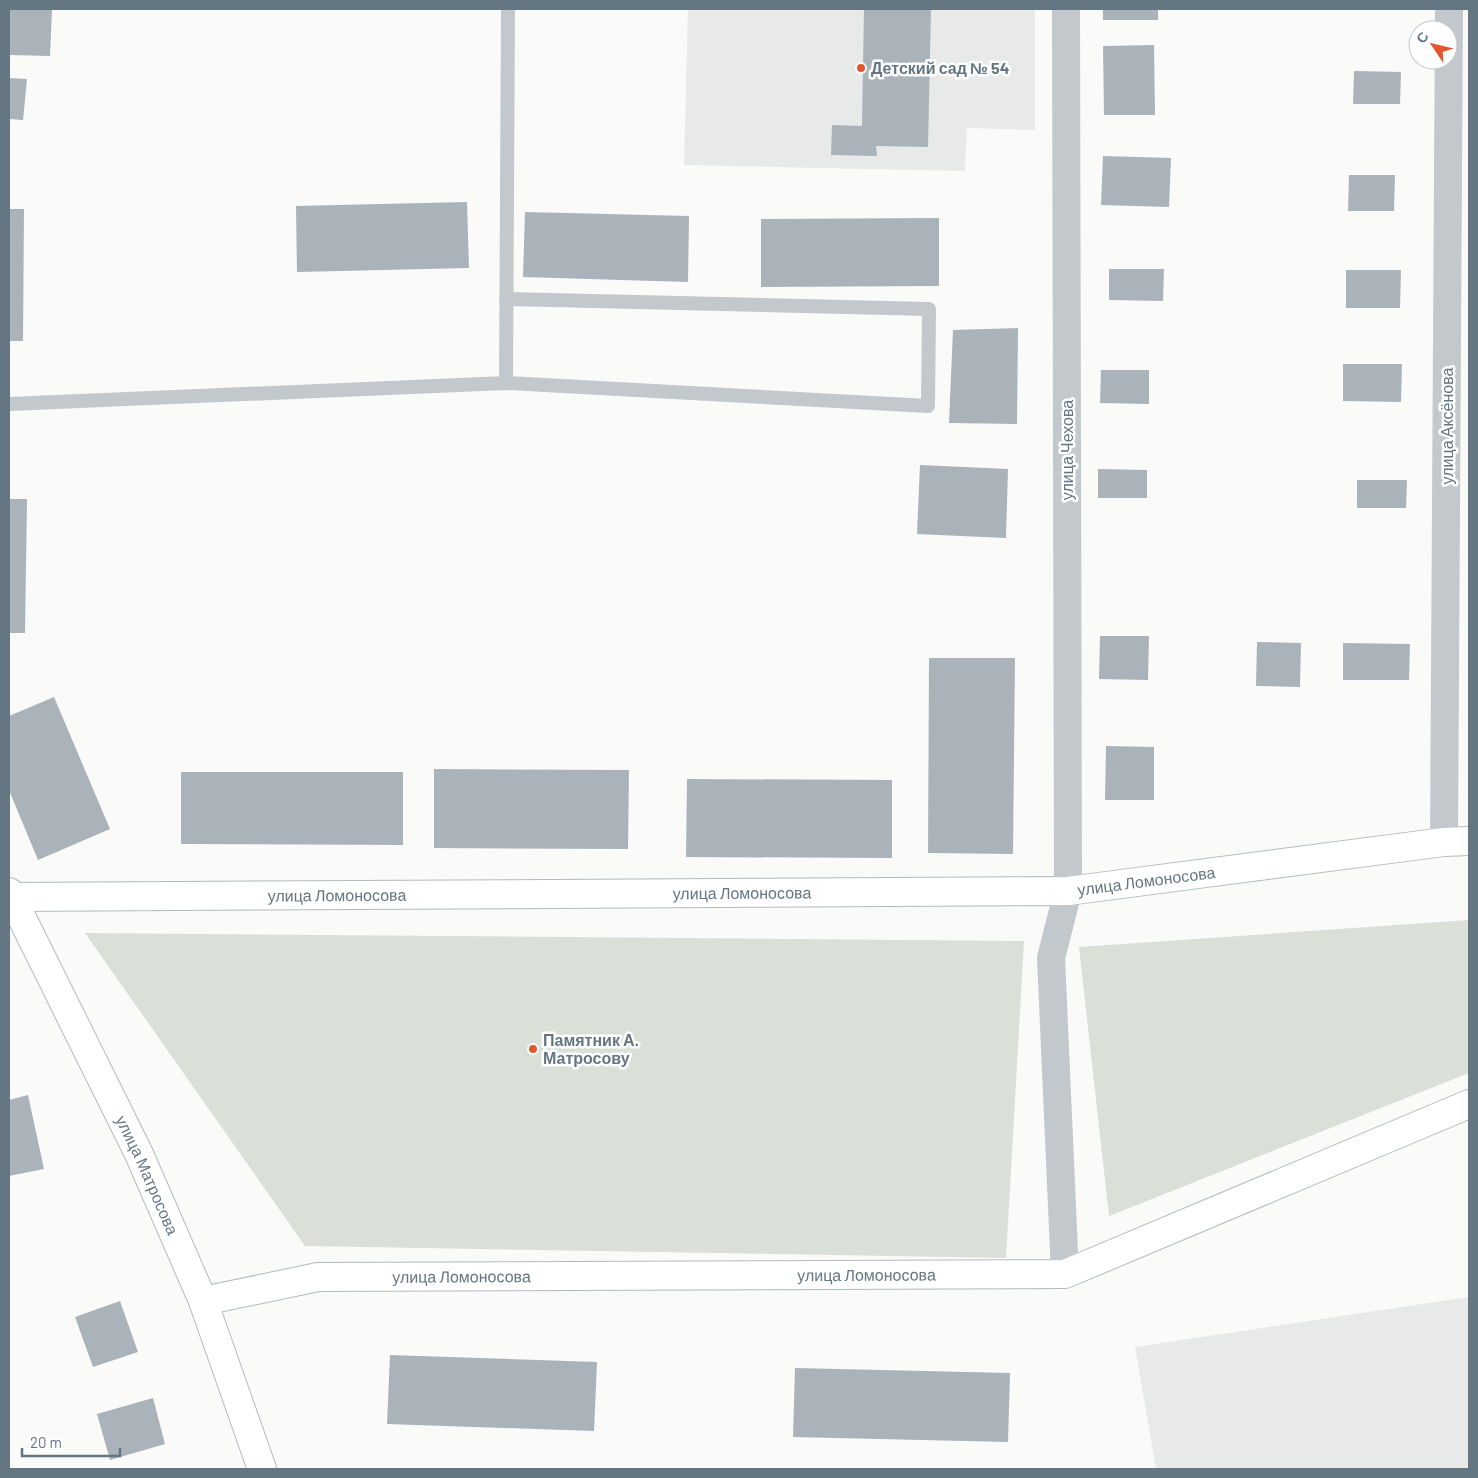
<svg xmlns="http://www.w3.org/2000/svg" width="1478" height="1478" font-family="Barlow,sans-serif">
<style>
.built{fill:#e8e9e9}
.green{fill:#dadfd7}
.building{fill:#aab3b9}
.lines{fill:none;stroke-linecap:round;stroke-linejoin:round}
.secondary-casing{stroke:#b3babf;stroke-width:30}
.lane{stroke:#c3c8cc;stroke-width:14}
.street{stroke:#c3c8cc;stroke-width:28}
.secondary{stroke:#fff;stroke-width:28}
.poi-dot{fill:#e4572e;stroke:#fff;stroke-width:2}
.labels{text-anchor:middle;stroke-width:5;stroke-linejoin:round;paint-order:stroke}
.poi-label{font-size:16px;font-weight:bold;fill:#657683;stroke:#fff;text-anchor:start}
.street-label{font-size:16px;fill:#657683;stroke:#fff}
</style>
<rect width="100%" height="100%" fill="#fafaf8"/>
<path class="built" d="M 688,9 L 1035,9 L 1035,130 L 967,128 L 965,171 L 684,165 Z
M 1469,1297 L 1469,1469 L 1156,1469 L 1135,1347 Z"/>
<path class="green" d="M 1469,920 L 1469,1073 L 1109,1216 L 1079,947 Z
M 85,933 L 1024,941 L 1006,1258 L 305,1246 Z"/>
<path class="building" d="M 9,9 L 52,9 L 50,56 L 9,55 Z
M 864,9 L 931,9 L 928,147 L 876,146 L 877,156 L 831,155 L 832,125 L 862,126 Z
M 1103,9 L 1158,9 L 1158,20 L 1103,20 Z
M 1154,45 L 1155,115 L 1104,115 L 1103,46 Z
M 1354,71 L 1401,72 L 1400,104 L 1353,104 Z
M 9,78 L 27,79 L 23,120 L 9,119 Z
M 1103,156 L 1171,158 L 1169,207 L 1101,205 Z
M 1349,175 L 1395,175 L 1394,211 L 1348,211 Z
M 467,202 L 469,268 L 297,272 L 296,206 Z
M 9,209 L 24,209 L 23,341 L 9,341 Z
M 525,212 L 689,216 L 688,282 L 523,277 Z
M 939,218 L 939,286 L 761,287 L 761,219 Z
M 1109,269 L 1164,269 L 1163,301 L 1109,300 Z
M 1346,270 L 1401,270 L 1400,308 L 1346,308 Z
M 1018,328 L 1017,424 L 949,423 L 953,330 Z
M 1343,364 L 1402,364 L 1401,402 L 1343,401 Z
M 1101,370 L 1149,370 L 1149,404 L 1100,403 Z
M 920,465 L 1008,469 L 1006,538 L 917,534 Z
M 1098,469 L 1147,470 L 1147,498 L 1098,498 Z
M 1357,480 L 1407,480 L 1406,508 L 1357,508 Z
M 9,499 L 27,499 L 25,633 L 9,633 Z
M 1100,636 L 1149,636 L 1148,680 L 1099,679 Z
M 1257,642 L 1301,643 L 1300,687 L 1256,686 Z
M 1343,643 L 1410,644 L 1409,680 L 1343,680 Z
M 929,658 L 1015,658 L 1013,854 L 928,853 Z
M 54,697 L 110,829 L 38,860 L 9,790 L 9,716 Z
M 1106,746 L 1154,747 L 1154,800 L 1105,800 Z
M 434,769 L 629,770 L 628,849 L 434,848 Z
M 181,772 L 403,772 L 403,845 L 181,844 Z
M 687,779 L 892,780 L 892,858 L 686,857 Z
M 28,1095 L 44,1169 L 9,1176 L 9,1100 Z
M 120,1301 L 138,1352 L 93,1367 L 75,1317 Z
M 390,1355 L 597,1362 L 594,1431 L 387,1424 Z
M 795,1368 L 1010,1373 L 1008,1442 L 793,1437 Z
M 153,1398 L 165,1444 L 110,1460 L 97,1414 Z"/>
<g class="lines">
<g class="secondary-casing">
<g id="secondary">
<path id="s1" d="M 9,892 L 139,1154 L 203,1301 L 262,1469"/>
<path id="s2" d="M 11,897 L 1068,891 L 1444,842 L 1469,841"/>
<path id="s3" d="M 203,1301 L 318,1277 L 1065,1274 L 1469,1104"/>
</g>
</g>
<path class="lane" d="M 506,383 L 508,9
M 9,404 L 506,383 L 928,406 L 929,309 L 506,299"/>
<path class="street" d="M 1444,842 L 1449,9
M 1065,1274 L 1051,958 L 1068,891 L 1066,9"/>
<use href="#secondary" class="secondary"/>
</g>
<g class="poi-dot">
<circle cx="861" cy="68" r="5"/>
<circle cx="533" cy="1049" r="5"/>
</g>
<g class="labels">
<g class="poi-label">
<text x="871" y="74">Детский сад № 54</text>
<text x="543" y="1046">Памятник А.<tspan x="543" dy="18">Матросову</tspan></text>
</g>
<g class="street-label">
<text transform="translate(1447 426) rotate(-90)" y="6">улица Аксёнова</text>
<text transform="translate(1067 450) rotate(-90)" y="6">улица Чехова</text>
<text dy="6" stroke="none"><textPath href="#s2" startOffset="1136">улица Ломоносова</textPath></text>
<text dy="6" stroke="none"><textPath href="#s2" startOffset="731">улица Ломоносова</textPath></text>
<text dy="6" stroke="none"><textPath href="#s2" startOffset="326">улица Ломоносова</textPath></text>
<text dy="6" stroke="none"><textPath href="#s1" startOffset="315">улица Матросова</textPath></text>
<text dy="6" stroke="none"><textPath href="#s3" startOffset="666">улица Ломоносова</textPath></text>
<text dy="6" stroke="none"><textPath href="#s3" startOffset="261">улица Ломоносова</textPath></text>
</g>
</g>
<rect width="1478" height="1478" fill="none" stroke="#657683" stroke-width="20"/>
<g transform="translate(1433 45) rotate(305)"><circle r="24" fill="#ffffff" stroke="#c1c8cd"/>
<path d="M0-4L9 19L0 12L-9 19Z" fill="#e4572e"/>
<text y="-8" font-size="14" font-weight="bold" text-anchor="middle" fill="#657683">С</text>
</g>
<path d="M22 1448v8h98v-8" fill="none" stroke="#657683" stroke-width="2.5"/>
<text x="30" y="1448" font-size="15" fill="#657683" stroke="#ffffff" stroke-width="4" paint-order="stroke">20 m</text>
</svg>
